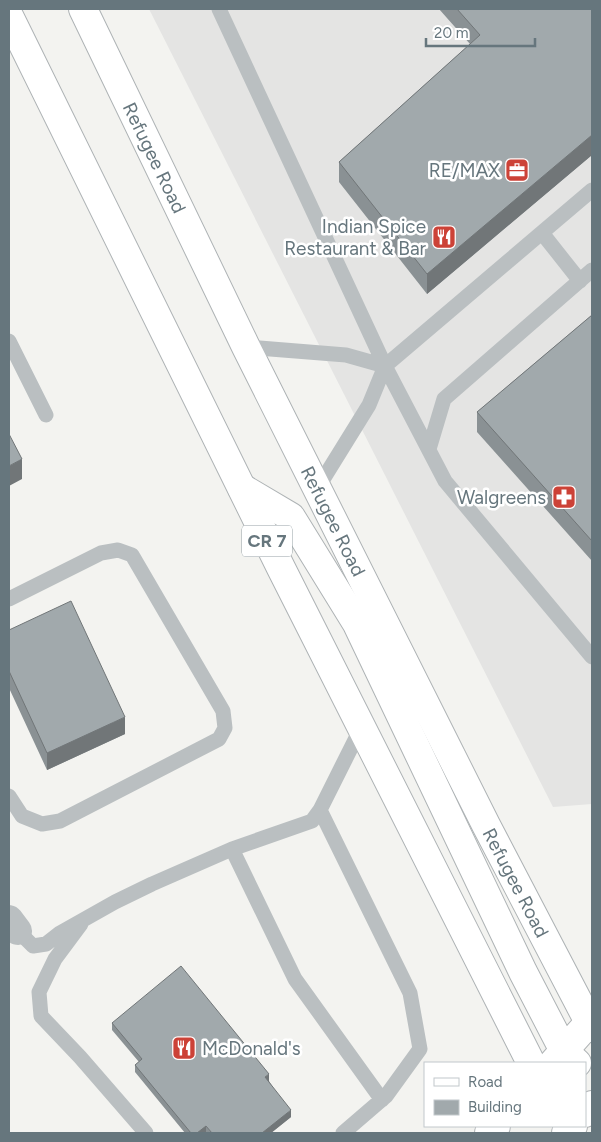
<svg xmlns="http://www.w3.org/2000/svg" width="601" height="1142" font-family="Figtree,sans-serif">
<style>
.built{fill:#e4e4e3}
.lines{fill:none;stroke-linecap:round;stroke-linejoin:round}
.primary-casing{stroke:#aeb3b5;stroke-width:30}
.trunk-casing{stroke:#aeb2b4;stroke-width:30}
.service{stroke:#babfc1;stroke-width:15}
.minor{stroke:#babfc1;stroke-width:28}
.primary{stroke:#fff;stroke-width:28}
.trunk{stroke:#fff;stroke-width:28}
.wall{fill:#8a9194}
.shaded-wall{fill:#717678}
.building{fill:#a1a9ac;stroke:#717678}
.labels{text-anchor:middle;stroke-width:5;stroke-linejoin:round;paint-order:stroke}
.shield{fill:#fff;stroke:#949fa4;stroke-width:1}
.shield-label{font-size:18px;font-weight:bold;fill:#66767d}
.street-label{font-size:19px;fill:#66767d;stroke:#fff}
.poi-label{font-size:19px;fill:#66767d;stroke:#fff;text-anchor:end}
</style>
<rect width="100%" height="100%" fill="#f3f3f0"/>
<path class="built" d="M 149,9 L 592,9 L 592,804 L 553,807 Z"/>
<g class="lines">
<g class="primary-casing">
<g id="primary">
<path id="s1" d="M 83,9 L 246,347 L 486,825 L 592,1028"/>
<path d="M 9,16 L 281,568 L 531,1063"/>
<path d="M 242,488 L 291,517 L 357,624 L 523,972 L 564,1051 L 577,1063"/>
</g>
</g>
<g class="trunk-casing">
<path id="trunk" d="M 553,1063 L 592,1019
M 585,1113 L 592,1105
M 489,1133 L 496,1126
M 566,1133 L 573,1126"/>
</g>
<path class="service" d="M 219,9 L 385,366 L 445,481 L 592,657
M 542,233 L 580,281
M 9,341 L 46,415
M 246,347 L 346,355 L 385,366
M 429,449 L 444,399 L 592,270
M 317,489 L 369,405 L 385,366 L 592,190
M 9,599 L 101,553 L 118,550 L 132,555 L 223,711 L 225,728 L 219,739 L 60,821 L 42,824 L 22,816 L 9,796
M 320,810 L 410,993 L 420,1049 L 386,1096 L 343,1133
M 232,849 L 295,979 L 382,1100
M 81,924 L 55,959 L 39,992 L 41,1016 L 80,1057 L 146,1133
M 18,931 L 33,946 L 46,944 L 60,933 L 115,902 L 152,884 L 232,849 L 312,821 L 320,810 L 361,728"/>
<path class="minor" d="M 9,919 L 18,931"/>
<use href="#primary" class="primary"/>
<use href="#trunk" class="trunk"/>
</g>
<path class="wall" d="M 439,9 L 592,9 L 592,155 L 427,294 L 339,182 L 339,162 L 470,44 Z
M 592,315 L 592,561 L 477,432 L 477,412 Z
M 9,630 L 125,734 L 47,770 L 9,688 Z
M 112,1023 L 269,1081 L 291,1117 L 271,1133 L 185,1133 L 135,1072 L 135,1065 L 139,1062 L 112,1030 Z"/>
<path class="shaded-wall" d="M 592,135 L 592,155 L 427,294 L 427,274 Z
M 22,459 L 22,479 L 9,486 L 9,466 Z
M 125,717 L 125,734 L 47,770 L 47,753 Z
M 269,1074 L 269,1081 L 265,1084 L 265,1077 Z
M 291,1110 L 291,1117 L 271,1133 L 262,1133 Z
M 206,1126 L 206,1133 L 197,1133 Z"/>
<path class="building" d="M 457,9 L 592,9 L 592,135 L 427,274 L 339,162 L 480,35 Z
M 592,315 L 592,541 L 477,412 Z
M 9,434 L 22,459 L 9,466 Z
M 71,601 L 125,717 L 47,753 L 9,671 L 9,630 Z
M 181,966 L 269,1074 L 265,1077 L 291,1110 L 262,1133 L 212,1133 L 206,1126 L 197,1133 L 191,1133 L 135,1065 L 142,1059 L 112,1023 Z"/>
<defs>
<g id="office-square" transform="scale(1.25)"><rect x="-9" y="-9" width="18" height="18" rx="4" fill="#cc4237" stroke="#fff"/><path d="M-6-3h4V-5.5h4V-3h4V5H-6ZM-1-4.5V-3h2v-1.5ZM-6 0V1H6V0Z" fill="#fff"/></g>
<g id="restaurant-square" transform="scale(1.25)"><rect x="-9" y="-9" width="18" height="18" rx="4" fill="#cc4237" stroke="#fff"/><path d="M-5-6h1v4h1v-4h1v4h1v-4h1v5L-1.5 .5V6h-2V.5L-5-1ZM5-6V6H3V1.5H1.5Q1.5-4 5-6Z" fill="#fff"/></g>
<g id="pharmacy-square" transform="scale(1.25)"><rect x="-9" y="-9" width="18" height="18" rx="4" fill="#cc4237" stroke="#fff"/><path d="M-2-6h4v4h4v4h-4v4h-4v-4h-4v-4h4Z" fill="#fff"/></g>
</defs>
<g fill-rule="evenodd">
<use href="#office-square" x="517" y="170"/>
<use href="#restaurant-square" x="444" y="237"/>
<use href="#pharmacy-square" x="564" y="497"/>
<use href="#restaurant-square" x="184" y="1048"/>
</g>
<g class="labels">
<rect class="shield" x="242" y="525.5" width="50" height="31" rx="4"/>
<g class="shield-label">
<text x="267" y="547">CR 7</text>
</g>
<g class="street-label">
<text dy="7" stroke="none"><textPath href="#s1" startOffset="165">Refugee Road</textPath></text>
<text dy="7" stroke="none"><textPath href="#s1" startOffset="570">Refugee Road</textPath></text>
<text dy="7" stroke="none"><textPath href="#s1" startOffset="975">Refugee Road</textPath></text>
</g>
<g class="poi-label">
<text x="500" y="177">RE/MAX</text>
<text x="426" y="233">Indian Spice<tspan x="426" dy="22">Restaurant &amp; Bar</tspan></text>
<text x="546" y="504">Walgreens</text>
<text x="202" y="1055" text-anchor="start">McDonald's</text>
</g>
</g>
<rect width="601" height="1142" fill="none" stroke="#66767d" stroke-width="20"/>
<rect x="424" y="1062" width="162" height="65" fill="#ffffff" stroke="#c2c8cb"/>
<rect x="434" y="1078" width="25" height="8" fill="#ffffff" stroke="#c2c8cb"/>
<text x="468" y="1087" font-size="15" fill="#66767d">Road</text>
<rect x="434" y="1100" width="25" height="15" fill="#a1a9ac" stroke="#c2c8cb"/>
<text x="468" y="1112" font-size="15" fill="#66767d">Building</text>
<path d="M426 38v8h109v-8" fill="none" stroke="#66767d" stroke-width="2.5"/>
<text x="434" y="38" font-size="15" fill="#66767d" stroke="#ffffff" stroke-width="4" paint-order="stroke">20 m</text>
</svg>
